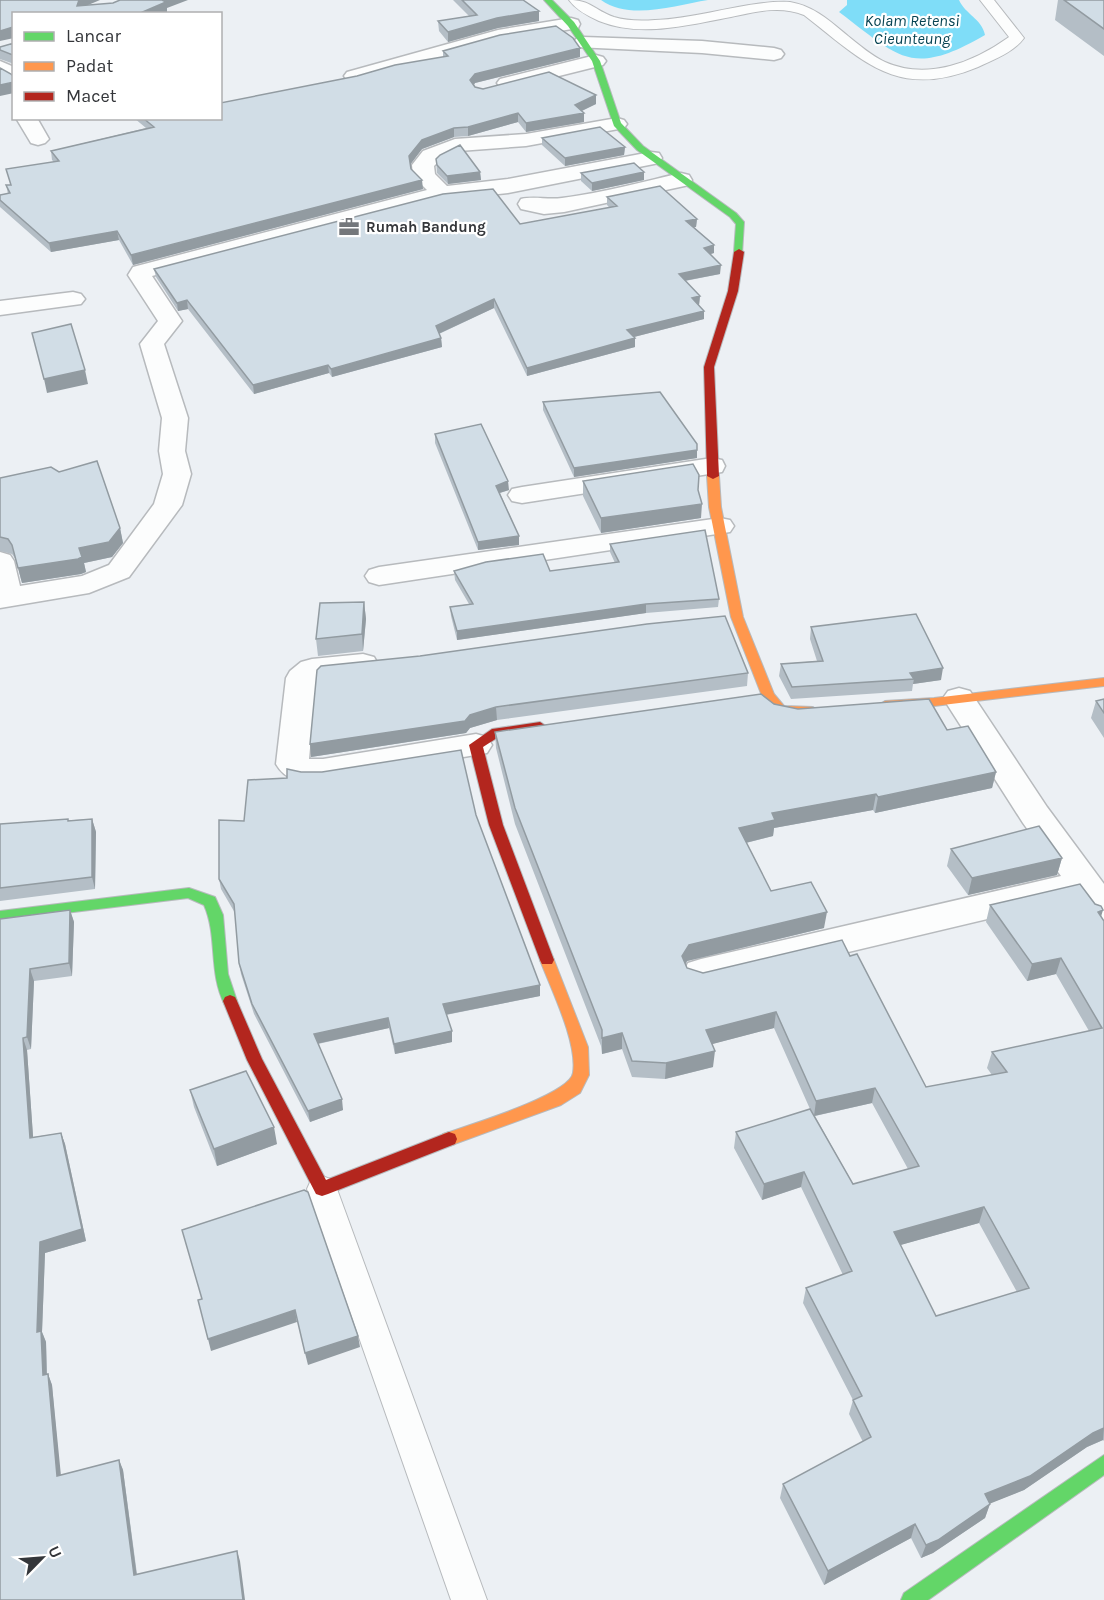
<svg xmlns="http://www.w3.org/2000/svg" width="1104" height="1600" font-family="Karla,sans-serif">
<style>
.water{fill:#7fddf8}
.lines{fill:none;stroke-linecap:round;stroke-linejoin:round}
.lane-casing{stroke:#b7babd;stroke-width:2}
.street-casing{stroke:#b7babd;stroke-width:3}
.fast-casing{stroke:#b7babd;stroke-width:2}
.slow-casing{stroke:#b7babd;stroke-width:2}
.jam-casing{stroke:#b7babd;stroke-width:2}
.lane{fill:#fcfdfd;fill-rule:evenodd}
.street{fill:#fcfdfd;fill-rule:evenodd}
.fast{fill:#63d668;fill-rule:evenodd}
.slow{fill:#ff974d;fill-rule:evenodd}
.jam{fill:#b3261e;fill-rule:evenodd}
.wall{fill:#b4bec6;fill-rule:evenodd}
.shaded-wall{fill:#929ba1}
.building{fill:#d1dde6;stroke:#929ba1;stroke-width:1.5;fill-rule:evenodd}
.labels{text-anchor:middle;stroke-width:4.5;stroke-linejoin:round;paint-order:stroke}
.far-poi-label{font-size:15px;font-weight:bold;fill:#34363a;stroke:#fff;text-anchor:start}
.far-water-label{font-size:16px;font-style:italic;fill:#064352;stroke:#fff}
</style>
<rect width="100%" height="100%" fill="#ecf0f4"/>
<path class="water" d="M 601,0 L 708,0 C 676,5 630,21 601,0 Z
M 847,0 L 959,0 C 965,14 982,19 985,35 C 911,78 899,57 839,12 L 847,5 Z"/>
<g class="lines">
<g class="lane-casing">
<path id="lane" d="M 569,0 C 591,0 594,10 614,17 C 627,21 642,21 655,20 C 698,19 748,0 790,2 C 814,6 830,21 848,36 C 859,45 872,56 885,62 C 928,81 974,62 1009,37 L 980,0 L 994,0 L 1024,38 C 1014,52 993,60 978,67 C 897,101 862,60 804,15 C 780,5 755,12 731,17 C 688,25 641,38 599,21 C 588,16 576,10 569,0 Z
M 322,1176 L 333,1180 L 337,1189 L 487,1600 L 451,1600 L 307,1189 L 311,1180 Z"/>
</g>
<g class="street-casing">
<path id="street" d="M 571,18 L 578,20 L 580,24 L 578,28 L 500,41 L 354,82 L 347,80 L 344,76 L 347,72 L 498,30 Z
M 583,37 L 702,41 L 774,48 L 781,50 L 784,54 L 781,58 L 774,60 L 702,53 L 576,47 L 573,43 L 576,39 Z
M 596,55 L 603,57 L 606,61 L 603,65 L 507,89 L 500,87 L 497,83 L 500,79 Z
M 0,61 L 14,67 L 14,82 L 0,76 Z
M 16,118 L 37,118 L 49,139 L 45,143 L 38,145 L 31,143 Z
M 617,118 L 624,120 L 627,124 L 624,128 L 526,146 L 459,151 L 439,161 L 434,166 L 435,174 L 447,186 L 508,179 L 651,152 L 659,153 L 662,158 L 659,163 L 508,193 L 443,200 L 152,276 L 182,321 L 164,344 L 188,418 L 185,451 L 191,474 L 182,505 L 129,577 L 89,593 L 0,608 L 0,552 L 10,555 L 14,561 L 20,586 L 82,576 L 109,565 L 154,504 L 163,474 L 159,451 L 162,418 L 140,344 L 158,321 L 128,275 L 133,267 L 427,190 L 413,176 L 412,165 L 423,151 L 455,139 L 526,134 Z
M 681,173 L 689,175 L 692,180 L 689,185 L 564,212 L 544,214 L 521,209 L 518,204 L 521,199 C 534,196 548,200 562,198 C 602,193 642,182 681,173 Z
M 73,292 L 81,294 L 85,299 L 81,304 L 0,315 L 0,301 Z
M 712,458 L 722,460 L 725,466 L 722,472 L 522,503 L 512,501 L 508,495 L 512,489 L 522,487 Z
M 720,518 L 730,520 L 734,526 L 730,532 L 379,585 L 369,582 L 365,576 L 369,570 L 379,567 Z
M 363,654 L 374,657 L 378,664 L 374,671 L 320,678 L 316,682 L 309,759 L 323,759 L 476,734 L 487,737 L 492,745 L 487,753 L 323,781 C 303,781 287,783 276,764 L 286,678 L 290,671 L 301,662 L 312,659 Z
M 959,688 L 970,691 L 1047,807 L 1104,884 L 1104,923 L 1092,919 L 1076,898 L 701,987 L 688,983 L 683,973 L 688,963 L 701,959 L 1061,876 L 1023,823 L 943,698 L 948,691 Z"/>
</g>
<g class="fast-casing">
<path id="fast" d="M 544,0 L 552,0 L 574,22 L 600,61 L 621,123 L 643,146 L 736,213 L 744,222 L 742,254 L 734,252 L 736,224 L 730,217 L 637,150 L 614,126 L 592,61 L 568,26 Z
M 189,888 L 215,897 L 223,915 L 228,974 L 237,1001 L 235,1005 L 230,1007 L 225,1005 C 208,973 218,936 204,905 L 188,898 L 0,921 L 0,911 Z
M 1104,1455 L 1104,1475 L 928,1600 L 901,1600 L 904,1593 Z"/>
</g>
<g class="slow-casing">
<path id="slow" d="M 713,473 L 719,476 L 721,507 L 743,617 L 774,694 L 784,706 L 813,707 L 819,711 L 818,714 L 789,716 L 774,712 L 762,696 L 731,617 L 709,507 L 707,476 Z
M 1104,678 L 1104,686 L 934,706 L 885,709 L 879,705 L 885,701 L 934,698 Z
M 547,954 L 552,956 L 554,960 L 588,1047 L 589,1075 L 580,1093 L 561,1105 L 449,1146 L 443,1144 L 441,1139 L 443,1134 C 466,1126 570,1095 573,1073 C 578,1043 551,989 540,960 L 542,956 Z"/>
</g>
<g class="jam-casing">
<path id="jam" d="M 739,249 L 744,252 L 738,291 L 714,367 L 719,476 L 713,479 L 707,476 L 704,367 L 728,291 L 734,252 Z
M 540,722 L 546,726 L 545,729 L 500,736 L 483,747 L 503,825 L 554,960 L 552,964 L 542,964 L 540,960 L 489,825 L 469,745 L 492,729 Z
M 230,995 L 235,997 L 237,1001 L 262,1059 L 326,1180 L 449,1132 L 455,1134 L 457,1139 L 455,1144 L 328,1194 L 322,1196 L 316,1194 L 247,1060 L 223,1001 L 225,997 Z"/>
</g>
<use href="#lane" class="lane"/>
<use href="#street" class="street"/>
<use href="#fast" class="fast"/>
<use href="#slow" class="slow"/>
<use href="#jam" class="jam"/>
</g>
<path class="wall" d="M 453,0 L 523,0 L 539,21 L 498,28 L 448,42 L 439,31 L 438,21 L 469,16 Z
M 1058,0 L 1104,0 L 1104,56 L 1055,20 Z
M 14,43 L 14,64 L 0,59 L 0,47 Z
M 443,51 L 580,57 L 475,83 L 474,85 L 475,87 L 483,89 L 596,104 L 582,111 L 584,122 L 526,132 L 518,122 L 468,136 L 454,137 L 422,149 L 410,164 L 411,169 L 423,189 L 133,265 L 119,240 L 51,252 L 0,207 L 0,195 L 8,194 L 6,185 L 10,185 L 54,162 L 52,160 L 51,151 L 146,128 L 134,118 L 220,118 L 357,76 L 443,57 Z
M 542,138 L 625,147 L 624,155 L 565,166 L 542,145 Z
M 436,159 L 480,172 L 481,180 L 448,184 L 437,173 Z
M 644,172 L 644,180 L 592,191 L 581,181 L 581,173 Z
M 607,197 L 697,219 L 696,227 L 694,227 L 714,245 L 714,253 L 710,254 L 720,274 L 685,281 L 700,296 L 699,305 L 704,319 L 634,337 L 635,338 L 635,347 L 527,376 L 494,308 L 439,334 L 441,338 L 442,347 L 332,377 L 329,373 L 254,394 L 188,309 L 178,311 L 156,277 L 154,269 L 520,224 L 610,208 L 607,205 Z
M 543,402 L 697,450 L 697,458 L 574,477 L 543,410 Z
M 435,434 L 509,490 L 500,493 L 519,536 L 519,545 L 478,550 L 435,443 Z
M 0,478 L 120,528 L 123,543 L 112,557 L 84,563 L 86,572 L 81,574 L 22,583 L 16,560 L 12,554 L 0,551 Z
M 583,481 L 698,490 L 701,518 L 601,533 L 583,496 Z
M 610,544 L 719,599 L 718,607 L 646,613 L 457,640 L 451,616 L 450,607 L 469,604 L 455,580 L 454,571 L 550,571 L 615,563 L 610,552 Z
M 364,602 L 366,619 L 363,651 L 318,656 L 316,639 Z
M 811,627 L 941,680 L 913,684 L 912,691 L 791,699 L 779,676 L 781,664 L 817,661 L 810,639 Z
M 317,670 L 748,673 L 747,686 L 497,720 L 470,728 L 466,733 L 311,757 Z
M 1104,699 L 1104,738 L 1091,718 L 1096,701 Z
M 774,704 L 798,709 L 947,730 L 996,772 L 992,788 L 875,813 L 873,810 L 774,828 L 773,836 L 746,843 L 771,891 L 824,928 L 687,961 L 686,964 L 687,968 L 703,973 L 850,956 L 926,1087 L 992,1075 L 987,1068 L 992,1052 L 1089,1031 L 1056,974 L 1027,981 L 986,922 L 990,905 L 1101,917 L 1104,921 L 1104,1441 L 1103,1440 L 1087,1447 L 1024,1490 L 990,1503 L 985,1518 L 933,1553 L 921,1558 L 911,1538 L 824,1585 L 780,1498 L 783,1484 L 863,1442 L 849,1414 L 853,1400 L 803,1303 L 806,1288 L 843,1275 L 801,1187 L 762,1200 L 734,1148 L 736,1132 L 810,1109 L 774,1028 L 712,1044 L 713,1067 L 665,1079 L 632,1077 L 622,1049 L 602,1054 L 601,1046 L 515,824 L 496,748 L 495,732 ZM 872,1103 L 908,1169 L 853,1184 L 815,1116 ZM 979,1223 L 1017,1292 L 936,1316 L 900,1245 Z
M 476,815 L 540,996 L 446,1015 L 452,1031 L 452,1042 L 395,1054 L 389,1028 L 318,1044 L 343,1110 L 310,1122 L 254,1014 L 241,974 L 239,963 L 235,913 L 221,889 L 219,879 L 244,821 Z
M 92,819 L 96,832 L 95,889 L 0,901 L 0,824 Z
M 951,849 L 1062,858 L 1057,875 L 968,895 L 947,866 Z
M 70,910 L 74,922 L 72,976 L 34,981 L 31,1049 L 27,1050 L 33,1137 L 61,1133 L 65,1144 L 86,1241 L 45,1253 L 42,1332 L 46,1342 L 47,1374 L 48,1374 L 52,1385 L 60,1475 L 119,1460 L 123,1470 L 137,1574 L 240,1561 L 0,1600 L 0,919 Z
M 190,1090 L 277,1144 L 217,1166 L 194,1107 Z"/>
<path class="shaded-wall" d="M 79,0 L 100,0 L 81,8 L 77,6 Z
M 162,0 L 188,0 L 167,8 L 167,12 L 163,14 L 138,14 Z
M 539,11 L 539,21 L 498,28 L 448,42 L 448,32 L 497,18 Z
M 13,27 L 14,38 L 0,41 L 0,31 Z
M 580,48 L 580,57 L 475,83 L 471,89 L 470,80 L 475,74 Z
M 14,82 L 14,93 L 0,96 L 0,85 Z
M 596,95 L 596,104 L 575,114 L 575,105 Z
M 518,113 L 518,122 L 468,136 L 468,127 Z
M 584,113 L 584,122 L 526,132 L 526,123 Z
M 454,128 L 454,137 L 422,149 L 410,165 L 409,156 L 422,140 Z
M 625,147 L 624,155 L 565,166 L 565,158 Z
M 480,172 L 481,180 L 448,184 L 447,176 Z
M 644,172 L 644,180 L 592,191 L 592,183 Z
M 422,180 L 423,189 L 133,265 L 131,255 Z
M 697,219 L 696,227 L 686,229 L 686,221 Z
M 117,231 L 119,240 L 51,252 L 49,243 Z
M 714,245 L 714,253 L 704,256 L 704,248 Z
M 721,265 L 720,274 L 678,282 L 679,274 Z
M 700,296 L 699,305 L 691,307 L 692,298 Z
M 494,299 L 494,308 L 436,335 L 436,326 Z
M 187,300 L 188,309 L 178,311 L 177,303 Z
M 704,311 L 704,319 L 626,339 L 627,330 Z
M 441,338 L 442,347 L 332,377 L 331,369 Z
M 635,338 L 635,347 L 527,376 L 527,368 Z
M 328,365 L 329,373 L 254,394 L 253,385 Z
M 85,370 L 88,384 L 47,393 L 44,379 Z
M 697,450 L 697,458 L 574,477 L 574,468 Z
M 508,481 L 509,490 L 496,494 L 496,486 Z
M 702,504 L 701,518 L 601,533 L 601,518 Z
M 120,528 L 123,543 L 112,557 L 84,563 L 86,572 L 81,574 L 22,583 L 18,568 L 79,548 Z
M 519,536 L 519,545 L 478,550 L 478,542 Z
M 364,602 L 366,619 L 363,651 L 362,634 Z
M 646,604 L 646,613 L 457,640 L 457,631 Z
M 943,668 L 941,680 L 913,684 L 914,679 L 910,673 Z
M 496,707 L 497,720 L 470,728 L 466,733 L 311,757 L 310,744 L 470,715 Z
M 996,772 L 992,788 L 875,813 L 878,797 Z
M 876,794 L 873,810 L 774,828 L 773,836 L 737,845 L 739,828 L 772,813 Z
M 92,819 L 96,832 L 95,889 L 92,877 Z
M 1062,858 L 1057,875 L 968,895 L 972,878 Z
M 70,910 L 74,922 L 72,976 L 69,963 Z
M 1103,910 L 1098,927 L 1098,912 Z
M 827,912 L 824,928 L 687,961 L 681,972 L 682,956 L 689,945 Z
M 1061,958 L 1056,974 L 1027,981 L 1032,964 Z
M 30,969 L 34,981 L 31,1049 L 27,1037 Z
M 540,985 L 540,996 L 444,1015 L 443,1004 Z
M 776,1012 L 774,1028 L 705,1046 L 706,1030 Z
M 388,1018 L 389,1028 L 316,1044 L 314,1034 Z
M 452,1031 L 452,1042 L 395,1054 L 394,1044 Z
M 622,1033 L 622,1049 L 602,1054 L 602,1038 Z
M 23,1038 L 27,1050 L 34,1150 L 30,1138 Z
M 715,1051 L 713,1067 L 665,1079 L 666,1063 Z
M 875,1088 L 872,1103 L 814,1116 L 816,1101 Z
M 342,1099 L 343,1110 L 310,1122 L 308,1111 Z
M 274,1127 L 277,1144 L 217,1166 L 214,1149 Z
M 61,1133 L 65,1144 L 86,1241 L 45,1253 L 42,1332 L 46,1342 L 47,1386 L 43,1375 L 37,1332 L 40,1242 Z
M 804,1172 L 801,1187 L 762,1200 L 764,1184 Z
M 984,1207 L 979,1223 L 890,1248 L 894,1232 Z
M 295,1310 L 297,1322 L 211,1351 L 208,1339 Z
M 358,1336 L 360,1347 L 308,1365 L 305,1353 Z
M 48,1374 L 52,1385 L 62,1486 L 57,1476 Z
M 1104,1428 L 1103,1440 L 1087,1447 L 1024,1490 L 979,1508 L 985,1494 L 1093,1433 Z
M 119,1460 L 123,1470 L 138,1585 L 134,1575 Z
M 990,1504 L 985,1518 L 933,1553 L 921,1558 L 926,1545 Z
M 915,1524 L 911,1538 L 824,1585 L 828,1571 Z
M 237,1551 L 240,1561 L 245,1600 L 243,1600 Z"/>
<path class="building" d="M 0,0 L 79,0 L 77,6 L 113,3 L 120,0 L 162,0 L 166,2 L 138,14 L 14,14 L 14,36 L 13,27 L 0,31 Z
M 462,0 L 523,0 L 539,11 L 497,18 L 448,32 L 438,21 L 477,15 Z
M 1064,0 L 1104,0 L 1104,29 Z
M 556,26 L 573,38 L 580,48 L 475,74 L 470,80 L 475,87 L 483,89 L 549,72 L 596,95 L 575,105 L 584,113 L 526,123 L 518,113 L 468,127 L 454,128 L 422,140 L 409,156 L 411,169 L 422,180 L 131,255 L 117,231 L 49,243 L 0,200 L 0,195 L 10,193 L 6,185 L 11,185 L 6,169 L 59,161 L 51,151 L 154,127 L 143,118 L 220,118 L 220,103 L 357,76 L 395,65 L 448,56 L 443,51 L 500,35 Z
M 14,43 L 14,59 L 13,55 L 0,50 L 0,47 Z
M 0,68 L 11,74 L 14,77 L 14,82 L 0,85 Z
M 600,127 L 625,147 L 565,158 L 542,138 Z
M 460,145 L 480,172 L 447,176 L 437,165 L 436,159 L 440,155 Z
M 634,163 L 644,172 L 592,183 L 581,173 Z
M 660,186 L 697,219 L 686,221 L 714,245 L 704,248 L 721,265 L 679,274 L 700,296 L 692,298 L 704,311 L 627,330 L 635,338 L 527,368 L 494,299 L 436,326 L 441,338 L 331,369 L 328,365 L 253,385 L 187,300 L 177,303 L 154,269 L 443,194 L 493,189 L 520,224 L 617,206 L 607,197 Z
M 71,324 L 85,370 L 44,379 L 32,333 Z
M 660,392 L 697,444 L 697,450 L 574,468 L 543,402 Z
M 481,424 L 508,481 L 496,486 L 519,536 L 478,542 L 435,434 Z
M 97,461 L 120,528 L 109,542 L 79,548 L 82,557 L 78,559 L 18,568 L 12,545 L 8,539 L 0,537 L 0,478 L 51,467 L 59,472 Z
M 693,464 L 699,475 L 698,490 L 702,504 L 601,518 L 583,481 Z
M 705,530 L 719,599 L 646,604 L 457,631 L 450,607 L 473,604 L 454,571 L 486,562 L 543,554 L 550,571 L 619,562 L 610,544 Z
M 364,602 L 362,634 L 316,639 L 320,603 Z
M 916,614 L 943,668 L 910,673 L 914,679 L 792,687 L 781,664 L 823,661 L 811,627 Z
M 725,616 L 748,673 L 496,707 L 470,715 L 465,721 L 310,744 L 317,670 L 321,666 L 420,656 L 647,624 Z
M 761,694 L 774,704 L 798,709 L 929,699 L 947,730 L 968,726 L 996,772 L 878,797 L 876,794 L 772,813 L 775,820 L 739,828 L 771,891 L 811,882 L 827,912 L 689,945 L 682,956 L 687,968 L 703,973 L 842,940 L 850,956 L 857,954 L 926,1087 L 1007,1072 L 992,1052 L 1102,1028 L 1061,958 L 1032,964 L 990,905 L 1080,884 L 1095,904 L 1101,906 L 1103,910 L 1098,912 L 1104,921 L 1104,1428 L 1093,1433 L 1030,1476 L 985,1494 L 990,1504 L 938,1540 L 926,1545 L 915,1524 L 828,1571 L 783,1484 L 871,1437 L 853,1400 L 862,1396 L 806,1288 L 852,1271 L 804,1172 L 764,1184 L 736,1132 L 810,1109 L 853,1184 L 919,1166 L 875,1088 L 816,1101 L 776,1012 L 706,1030 L 715,1051 L 666,1063 L 632,1061 L 622,1033 L 602,1038 L 602,1030 L 515,808 L 495,732 ZM 984,1207 L 1029,1288 L 936,1316 L 894,1232 Z
M 1104,699 L 1104,713 L 1096,701 Z
M 461,750 L 476,815 L 540,985 L 443,1004 L 452,1031 L 394,1044 L 388,1018 L 314,1034 L 342,1099 L 308,1111 L 252,1004 L 239,963 L 234,904 L 219,879 L 219,820 L 244,821 L 248,780 L 287,778 L 287,769 L 301,772 L 322,772 Z
M 68,819 L 68,821 L 92,819 L 92,877 L 0,888 L 0,824 Z
M 1039,826 L 1062,858 L 972,878 L 951,849 Z
M 70,910 L 69,963 L 30,969 L 27,1037 L 23,1038 L 30,1138 L 61,1133 L 82,1229 L 40,1242 L 37,1332 L 41,1331 L 43,1375 L 48,1374 L 57,1476 L 119,1460 L 134,1575 L 237,1551 L 243,1600 L 0,1600 L 0,919 Z
M 246,1071 L 274,1127 L 214,1149 L 190,1090 Z
M 304,1190 L 308,1192 L 358,1336 L 305,1353 L 295,1310 L 208,1339 L 198,1300 L 202,1299 L 182,1230 Z"/>
<defs>
<g id="office-bare" transform="scale(1.62)"><path d="M-6-3h4V-5.5h4V-3h4V5H-6ZM-1-4.5V-3h2v-1.5ZM-6 0V1H6V0Z" fill="#74777b" stroke="#fff" stroke-width="2.5" paint-order="stroke"/></g>
</defs>
<g fill-rule="evenodd">
<use href="#office-bare" x="349" y="227"/>
</g>
<g class="labels">
<g class="far-poi-label">
<text x="366" y="232">Rumah Bandung</text>
</g>
<g class="far-water-label">
<text x="912" y="26">Kolam Retensi<tspan x="912" dy="18">Cieunteung</tspan></text>
</g>
</g>
<rect x="12" y="12" width="210" height="108" fill="#ffffff" stroke="#aeafb0" stroke-width="1.5"/>
<rect x="24" y="32" width="30" height="9" fill="#63d668" stroke="#aeafb0" stroke-width="1.5"/>
<text x="66" y="42" font-size="18" fill="#34363a">Lancar</text>
<rect x="24" y="62" width="30" height="9" fill="#ff974d" stroke="#aeafb0" stroke-width="1.5"/>
<text x="66" y="72" font-size="18" fill="#34363a">Padat</text>
<rect x="24" y="92" width="30" height="9" fill="#b3261e" stroke="#aeafb0" stroke-width="1.5"/>
<text x="66" y="102" font-size="18" fill="#34363a">Macet</text>
<g transform="translate(42 1558) rotate(65)" stroke="#ffffff" stroke-width="4.5" paint-order="stroke">
<path d="M0-4.5L10 22L0 15L-10 22Z" fill="#34363a"/>
<text y="-9" font-size="16" font-weight="bold" text-anchor="middle" fill="#34363a">U</text>
</g>
</svg>
